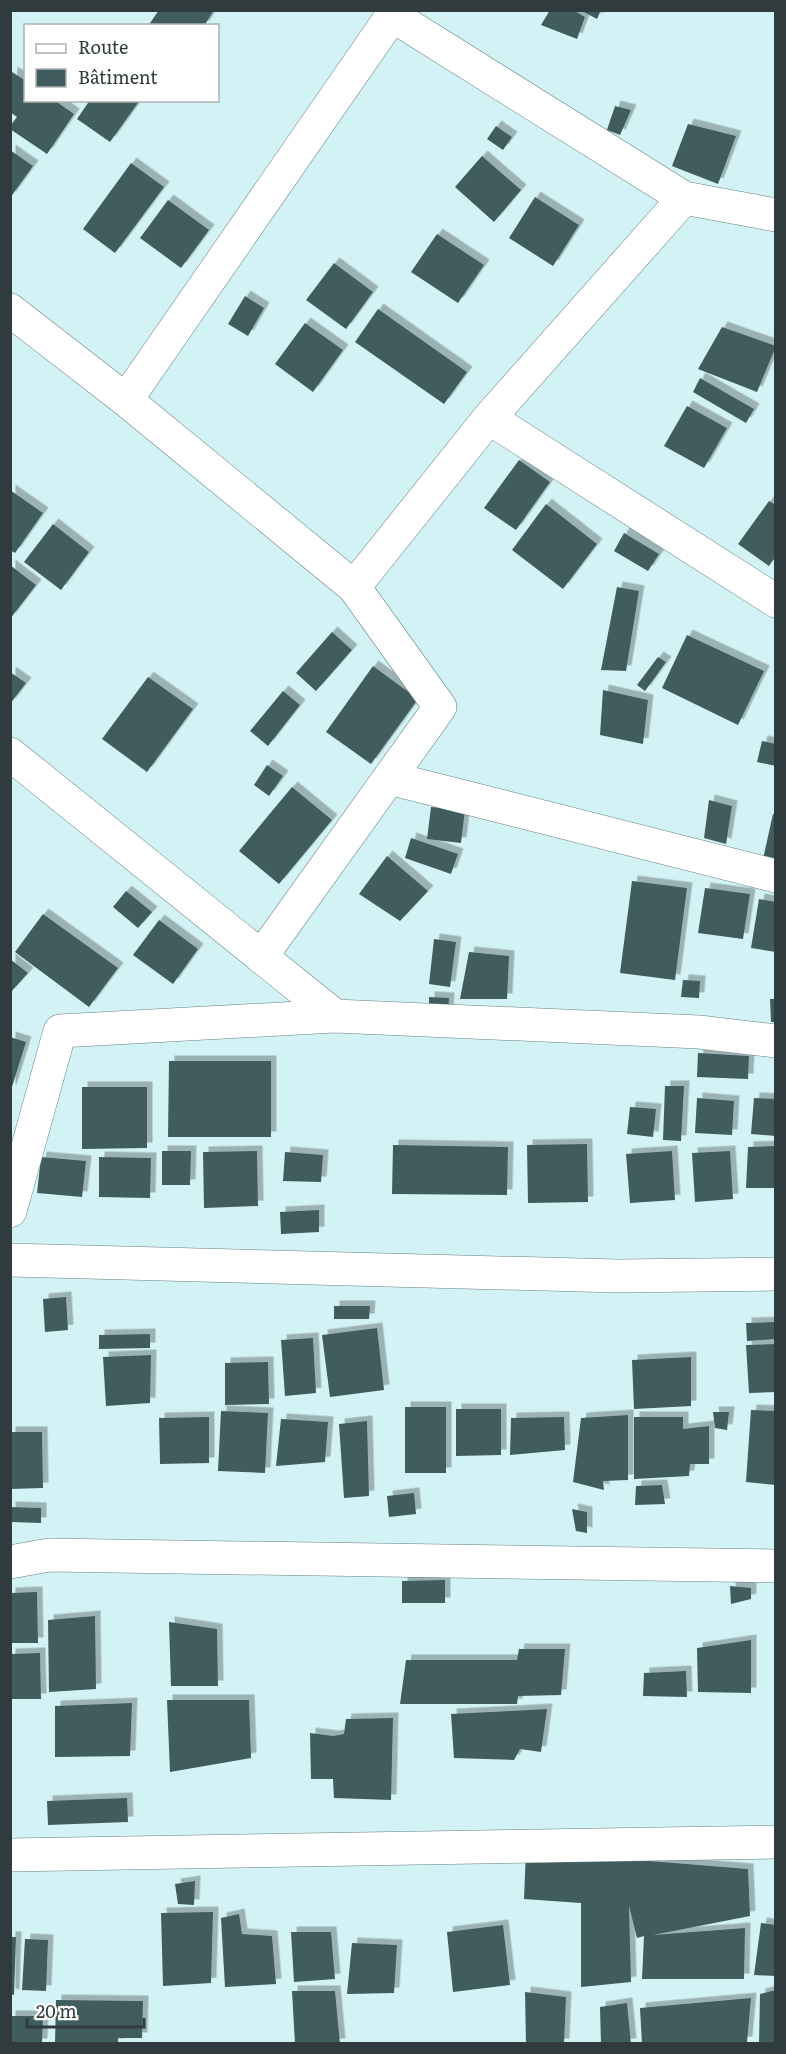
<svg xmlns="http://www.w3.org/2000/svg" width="786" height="2054" font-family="Literata,serif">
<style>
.building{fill:#405b5d;filter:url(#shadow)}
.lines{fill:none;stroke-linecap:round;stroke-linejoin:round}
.minor-casing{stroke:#658183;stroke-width:34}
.minor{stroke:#fff;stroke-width:33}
</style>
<defs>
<filter id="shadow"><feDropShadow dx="5.5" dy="-5.5" stdDeviation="0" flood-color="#0004"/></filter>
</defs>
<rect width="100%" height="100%" fill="#d3f2f5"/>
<path class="building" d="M 159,10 L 214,10 L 204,26 L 148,26 Z
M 550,10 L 573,10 L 585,17 L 577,39 L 541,25 Z
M 580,10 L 601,10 L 597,19 Z
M 12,72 L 26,81 L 26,100 L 54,100 L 74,114 L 47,154 L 10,129 L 10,126 L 17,117 L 10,112 Z
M 90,100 L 140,100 L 110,142 L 77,119 Z
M 615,106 L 631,110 L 620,135 L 607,130 Z
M 688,124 L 736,136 L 718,184 L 672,166 Z
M 496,126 L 512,137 L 503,150 L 487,139 Z
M 10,150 L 33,166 L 10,198 Z
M 482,156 L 521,190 L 494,222 L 455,187 Z
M 131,163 L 164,187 L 115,253 L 83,229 Z
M 535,197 L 579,225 L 553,266 L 509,238 Z
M 168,200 L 209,230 L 181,268 L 140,238 Z
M 437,234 L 484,265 L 458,303 L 411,272 Z
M 334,263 L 373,292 L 346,329 L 306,300 Z
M 245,296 L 264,308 L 248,336 L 228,324 Z
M 378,309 L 467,372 L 444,404 L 355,342 Z
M 305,323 L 343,350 L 313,392 L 275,364 Z
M 722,327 L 776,346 L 757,392 L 698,369 Z
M 700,378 L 754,409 L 746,423 L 693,392 Z
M 687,406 L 727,428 L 704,468 L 664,446 Z
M 519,460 L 550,482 L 516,530 L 484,508 Z
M 10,490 L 43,513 L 15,553 L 10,550 Z
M 769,501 L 776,505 L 776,556 L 769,566 L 738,544 Z
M 546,504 L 597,544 L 563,589 L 512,550 Z
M 53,524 L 89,552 L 61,590 L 24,562 Z
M 624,533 L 659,554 L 648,571 L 614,551 Z
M 10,565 L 36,585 L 10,619 Z
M 617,587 L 639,591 L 626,671 L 601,670 Z
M 332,632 L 352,650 L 316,691 L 296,673 Z
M 687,635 L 764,671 L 738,725 L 662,688 Z
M 658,657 L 666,662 L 645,691 L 637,685 Z
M 373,666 L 418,699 L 371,764 L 326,732 Z
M 10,672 L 26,683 L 10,704 Z
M 148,677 L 193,709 L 147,772 L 102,739 Z
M 603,690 L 648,700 L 643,744 L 600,735 Z
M 283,691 L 300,705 L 268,746 L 250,731 Z
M 762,741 L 776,744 L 776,766 L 757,762 Z
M 267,765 L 283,776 L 269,796 L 254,785 Z
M 292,787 L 332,820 L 279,884 L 239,851 Z
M 709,800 L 732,806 L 726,844 L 704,838 Z
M 431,807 L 465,810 L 461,843 L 427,839 Z
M 773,814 L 776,815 L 776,862 L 763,859 Z
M 411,838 L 458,854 L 451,874 L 405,858 Z
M 387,856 L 428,891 L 400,921 L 359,894 Z
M 632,881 L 687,888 L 675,980 L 620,973 Z
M 705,888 L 750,894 L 743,939 L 698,933 Z
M 126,891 L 152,912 L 138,928 L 113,907 Z
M 759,899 L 776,902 L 776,952 L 751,948 Z
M 43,914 L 118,968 L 89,1007 L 15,952 Z
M 159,920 L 198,949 L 173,984 L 133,955 Z
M 434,939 L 456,942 L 450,987 L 429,984 Z
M 469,952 L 509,956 L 507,999 L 460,999 Z
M 10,959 L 28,973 L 10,993 Z
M 683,980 L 700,981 L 699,998 L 681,997 Z
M 429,997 L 449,998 L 448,1015 L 429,1014 Z
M 770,999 L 776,999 L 776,1022 L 771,1022 Z
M 10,1037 L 26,1042 L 11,1090 L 10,1090 Z
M 698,1053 L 749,1056 L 748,1079 L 697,1077 Z
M 169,1061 L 271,1061 L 271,1137 L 168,1137 Z
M 665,1086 L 684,1086 L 681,1141 L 663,1140 Z
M 82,1087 L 147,1087 L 147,1148 L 82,1149 Z
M 697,1098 L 734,1101 L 732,1135 L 695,1133 Z
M 754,1098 L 776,1099 L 776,1136 L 751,1134 Z
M 630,1107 L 656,1109 L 653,1137 L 627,1134 Z
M 587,1144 L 588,1202 L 528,1203 L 527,1145 Z
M 393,1145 L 508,1147 L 507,1195 L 392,1194 Z
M 776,1146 L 776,1188 L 746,1188 L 748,1147 Z
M 162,1151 L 191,1151 L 190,1185 L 162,1185 Z
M 257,1151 L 258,1206 L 204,1208 L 203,1152 Z
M 672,1151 L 675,1200 L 630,1203 L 626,1154 Z
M 730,1151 L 733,1199 L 695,1202 L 692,1153 Z
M 285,1152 L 323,1155 L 321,1182 L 283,1181 Z
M 41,1157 L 86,1161 L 82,1197 L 37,1193 Z
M 99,1157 L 151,1158 L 150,1198 L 99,1197 Z
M 319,1210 L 319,1232 L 281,1234 L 280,1212 Z
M 66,1297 L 68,1330 L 45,1332 L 43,1299 Z
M 334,1306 L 370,1306 L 369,1319 L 334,1319 Z
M 776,1322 L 776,1339 L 747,1341 L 746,1323 Z
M 377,1328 L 384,1390 L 330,1397 L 322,1335 Z
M 150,1334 L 150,1348 L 99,1349 L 99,1335 Z
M 313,1338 L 316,1393 L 285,1396 L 281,1340 Z
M 776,1344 L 776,1392 L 749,1393 L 746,1345 Z
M 151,1355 L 150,1403 L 106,1406 L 103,1357 Z
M 691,1357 L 691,1406 L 634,1409 L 632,1360 Z
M 268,1362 L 269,1404 L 225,1405 L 225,1363 Z
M 405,1407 L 446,1407 L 446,1473 L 405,1473 Z
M 456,1409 L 501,1409 L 501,1455 L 456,1456 Z
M 751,1410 L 776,1411 L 776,1485 L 746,1482 Z
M 221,1411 L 268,1413 L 265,1473 L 218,1471 Z
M 713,1412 L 729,1412 L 727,1430 L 715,1428 Z
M 628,1415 L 628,1480 L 603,1481 L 604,1490 L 573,1482 L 581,1418 Z
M 209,1417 L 209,1463 L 160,1464 L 159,1418 Z
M 564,1417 L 565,1450 L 510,1455 L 511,1418 Z
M 634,1417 L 683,1417 L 683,1429 L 709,1426 L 709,1464 L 690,1464 L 689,1476 L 634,1479 Z
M 281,1419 L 328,1422 L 325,1462 L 276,1466 Z
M 367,1421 L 369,1496 L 344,1498 L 339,1424 Z
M 10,1432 L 42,1432 L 43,1488 L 10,1489 Z
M 662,1485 L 665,1504 L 635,1505 L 636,1486 Z
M 414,1493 L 416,1514 L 389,1517 L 387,1496 Z
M 10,1507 L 41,1508 L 41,1523 L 10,1522 Z
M 572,1509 L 587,1512 L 587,1533 L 576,1531 Z
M 445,1580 L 445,1603 L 402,1603 L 402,1581 Z
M 730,1586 L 751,1588 L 751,1599 L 731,1604 Z
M 37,1592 L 38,1643 L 10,1643 L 10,1593 Z
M 95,1616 L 96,1689 L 49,1692 L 48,1620 Z
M 169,1622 L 217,1629 L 218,1686 L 171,1686 Z
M 751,1640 L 751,1693 L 698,1692 L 697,1648 Z
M 519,1649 L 565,1649 L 561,1695 L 518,1696 L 517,1704 L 400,1704 L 406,1660 L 517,1660 Z
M 40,1653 L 41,1699 L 10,1699 L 10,1654 Z
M 686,1671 L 687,1697 L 643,1696 L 644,1673 Z
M 167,1700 L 249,1700 L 251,1758 L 170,1772 Z
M 132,1703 L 130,1756 L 55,1757 L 55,1706 Z
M 547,1709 L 541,1752 L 520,1749 L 514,1760 L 454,1758 L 451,1714 Z
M 393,1718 L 391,1800 L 334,1798 L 333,1779 L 311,1779 L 310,1733 L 333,1736 L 344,1734 L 346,1719 Z
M 127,1798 L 128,1822 L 48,1825 L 47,1801 Z
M 526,1851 L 748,1869 L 750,1916 L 653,1935 L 745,1928 L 744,1979 L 642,1979 L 644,1936 L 637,1938 L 629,1906 L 631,1982 L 581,1987 L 581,1903 L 524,1899 Z
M 195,1881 L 194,1905 L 178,1904 L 175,1884 Z
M 213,1912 L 211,1983 L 163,1986 L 161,1913 Z
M 239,1914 L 242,1934 L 272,1936 L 276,1984 L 225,1987 L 221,1918 Z
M 761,1923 L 776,1925 L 776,1976 L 754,1975 Z
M 503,1925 L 510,1985 L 453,1992 L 447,1932 Z
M 291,1932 L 331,1932 L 335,1979 L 294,1982 Z
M 10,1937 L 16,1937 L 14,1995 L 10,1994 Z
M 25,1939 L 48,1940 L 46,1991 L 22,1990 Z
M 352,1943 L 397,1945 L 394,1993 L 347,1994 Z
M 776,1990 L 776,2044 L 759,2044 L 760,1994 Z
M 292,1991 L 335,1991 L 340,2044 L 295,2044 Z
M 525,1992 L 566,1997 L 564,2044 L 526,2044 Z
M 751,1998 L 747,2042 L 642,2044 L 640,2008 Z
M 56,2000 L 143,2001 L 142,2038 L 118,2038 L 118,2044 L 55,2044 Z
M 627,2003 L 631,2044 L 601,2044 L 600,2007 Z
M 10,2016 L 43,2016 L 42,2044 L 10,2044 Z"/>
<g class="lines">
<g class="minor-casing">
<path id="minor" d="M 393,16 L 684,198 L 776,215
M 10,310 L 126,400 L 354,587 L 440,707 L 261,957
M 126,400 L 396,10
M 489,418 L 776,601
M 354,587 L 489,418 L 684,198
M 10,754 L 335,1016
M 389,778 L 776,876
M 10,1211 L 60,1031 L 335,1016 L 699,1032 L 776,1041
M 10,1260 L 618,1276 L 776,1274
M 10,1562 L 49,1555 L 776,1566
M 10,1855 L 776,1842"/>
</g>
<use href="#minor" class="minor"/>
</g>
<rect width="786" height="2054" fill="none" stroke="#2f3b3c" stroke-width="24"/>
<rect x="24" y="24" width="195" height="78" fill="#ffffff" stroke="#acb1b1" stroke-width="1.5"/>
<rect x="36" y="44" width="30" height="9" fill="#ffffff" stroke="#acb1b1" stroke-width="1.5"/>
<text x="78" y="54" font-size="18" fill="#2f3b3c">Route</text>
<rect x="36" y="69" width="30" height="18" fill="#405b5d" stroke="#acb1b1" stroke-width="1.5"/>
<text x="78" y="84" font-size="18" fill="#2f3b3c">Bâtiment</text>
<path d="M27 2018v9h117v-9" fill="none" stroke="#2f3b3c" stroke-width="3"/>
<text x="36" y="2018" font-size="18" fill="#2f3b3c" stroke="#ffffff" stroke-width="4.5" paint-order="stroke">20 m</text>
</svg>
